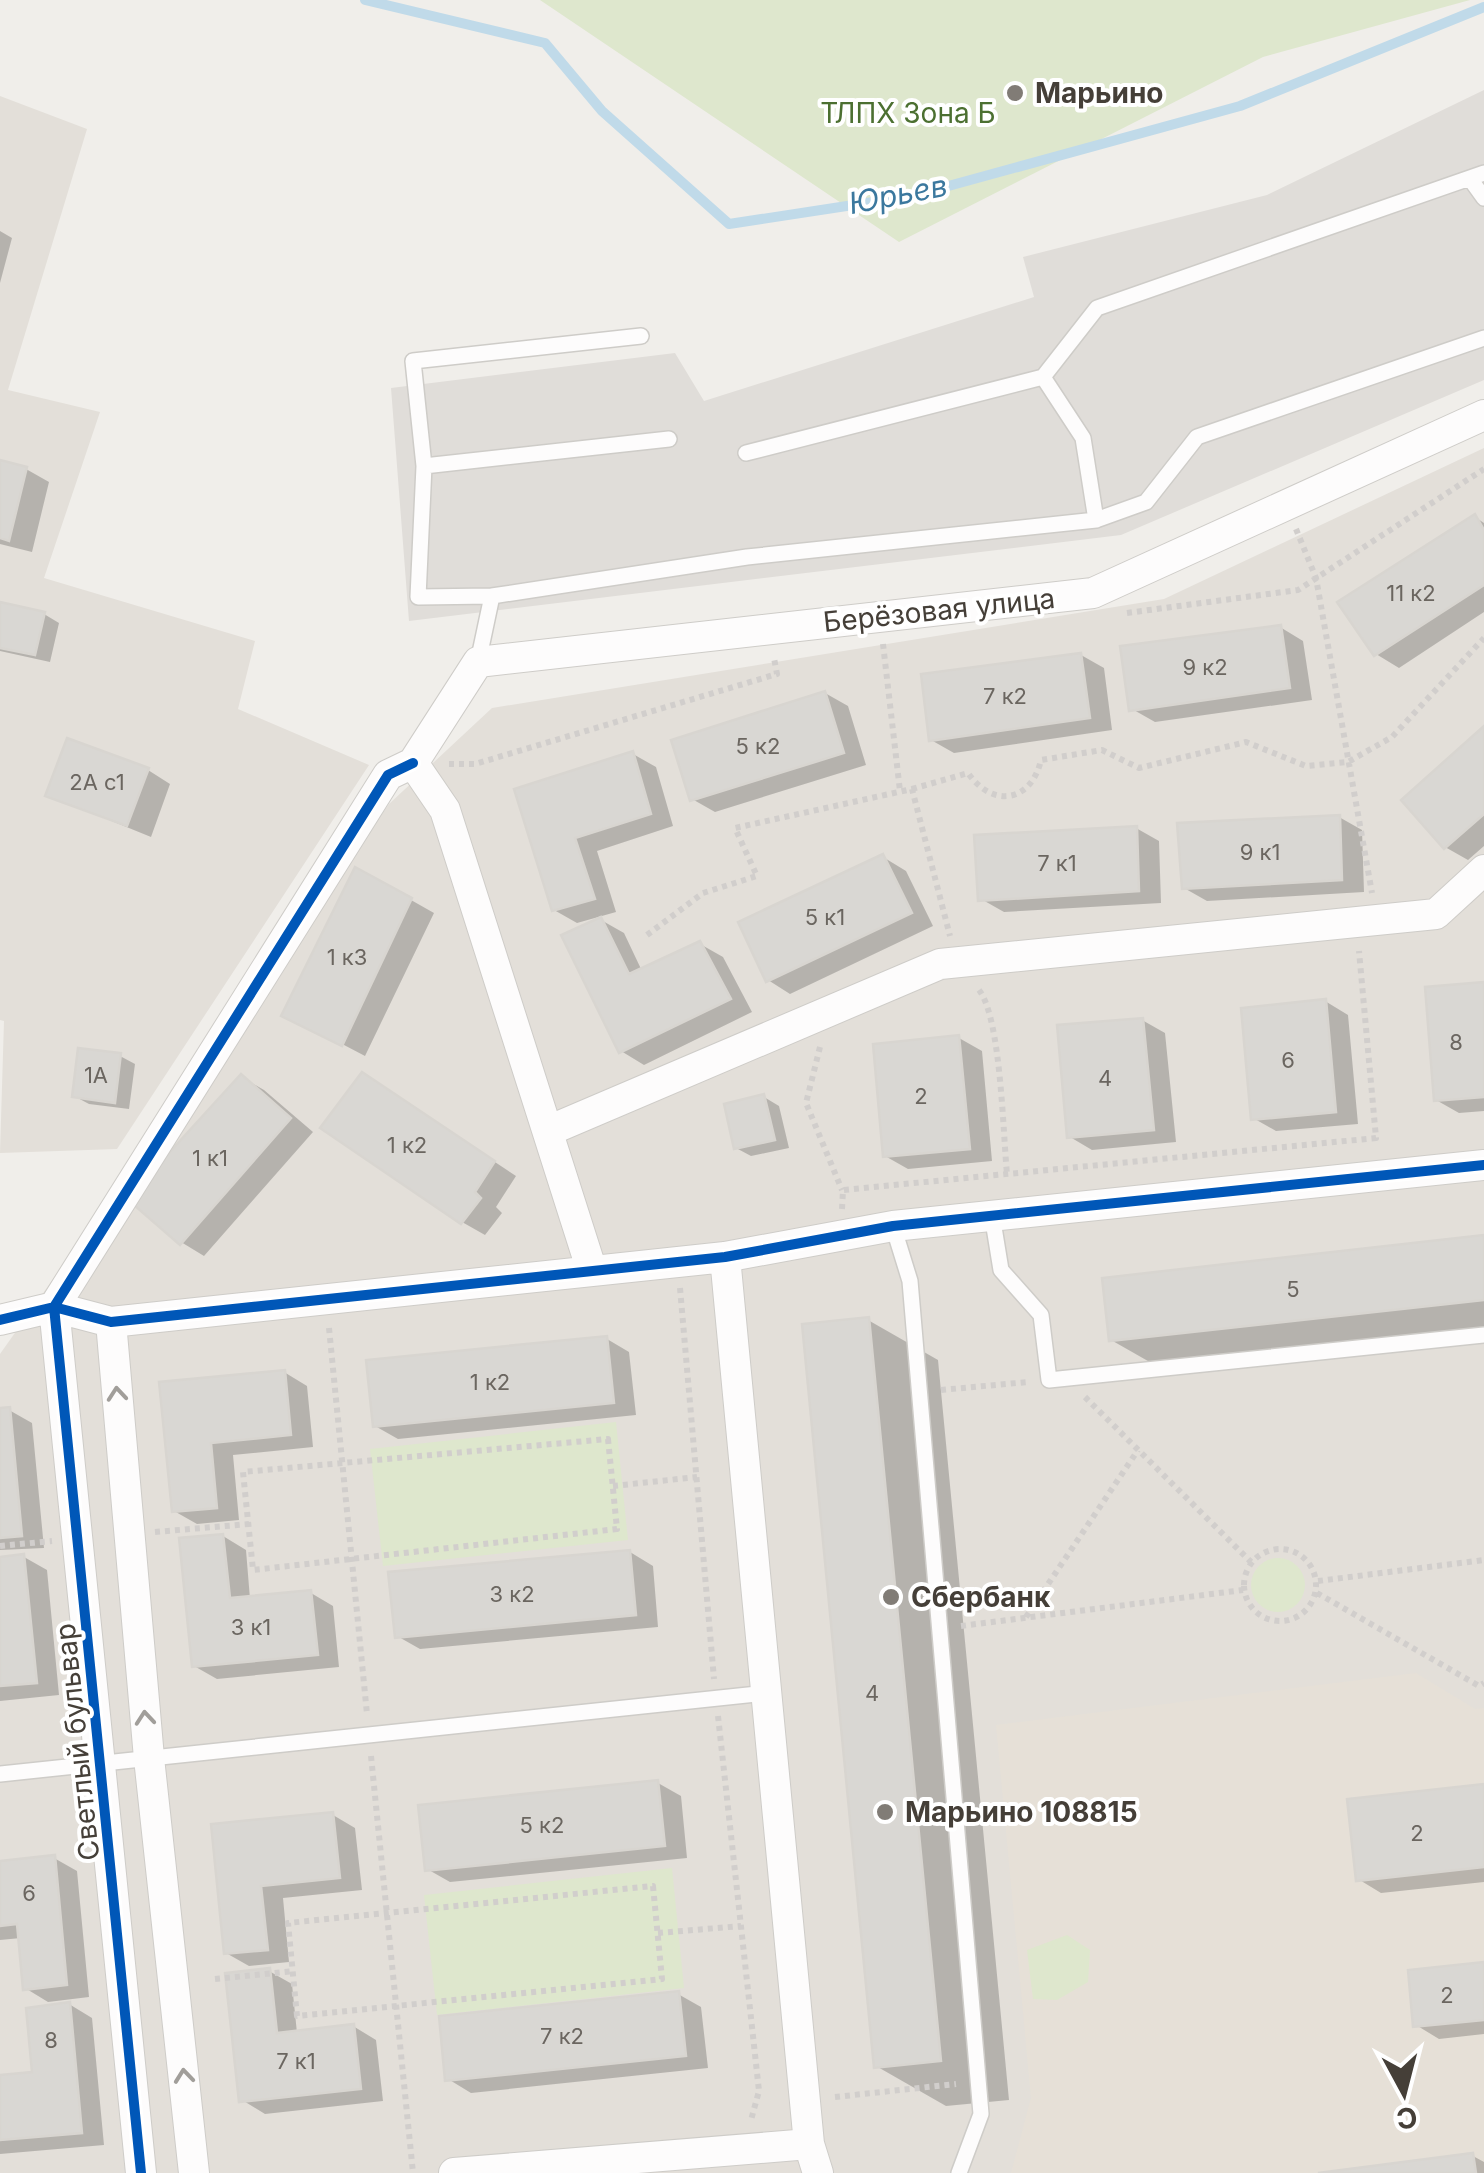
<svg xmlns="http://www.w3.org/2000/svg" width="1484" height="2173" font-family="Inter,sans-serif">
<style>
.residential{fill:#e3dfd9}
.industrial{fill:#e0ddd9}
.education{fill:#e6e0d7}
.green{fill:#dee7cd}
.shadow{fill:#0003}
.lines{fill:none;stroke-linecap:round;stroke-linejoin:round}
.stream{stroke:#c0dae9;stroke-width:10}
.building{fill:#d9d7d3;stroke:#d8d5d0;stroke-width:2.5}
.lane-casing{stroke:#ceccc8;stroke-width:18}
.street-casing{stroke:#ceccc8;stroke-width:32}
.path{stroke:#d1cecc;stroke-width:6;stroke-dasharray:5 5;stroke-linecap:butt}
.lane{stroke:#fdfcfc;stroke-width:15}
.street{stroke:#fdfcfc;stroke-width:30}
.cycleway-casing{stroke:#fff;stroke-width:16}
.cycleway{stroke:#0057b8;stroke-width:10}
.oneway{stroke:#a19e9a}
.poi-dot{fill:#817c76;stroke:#fff;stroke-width:4}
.labels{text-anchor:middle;stroke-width:8;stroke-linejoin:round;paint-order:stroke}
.number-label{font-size:22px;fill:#6b6660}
.poi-label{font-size:28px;font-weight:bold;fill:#453f38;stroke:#fff;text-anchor:start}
.park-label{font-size:28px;fill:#4c7031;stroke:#fff}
.street-label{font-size:28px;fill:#453f38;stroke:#fff}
.water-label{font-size:30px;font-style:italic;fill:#3b789e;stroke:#fff}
</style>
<rect width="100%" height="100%" fill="#f0eeea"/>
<path class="residential" d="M 0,96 L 87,129 L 8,390 L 100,412 L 44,578 L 255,641 L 238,709 L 369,765 L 117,1149 L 0,1153 L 4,1021 L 0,1020 Z
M 1484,448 L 1484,2173 L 0,2173 L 0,1354 L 389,804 L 492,708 L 1164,599 Z"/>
<path class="industrial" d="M 1484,90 L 1484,380 L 1121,535 L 409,621 L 391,388 L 675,353 L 704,401 L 1034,297 L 1023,257 L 1267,195 Z"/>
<path class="education" d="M 1416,1673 L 1475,1709 L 1484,1708 L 1484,2173 L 1011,2173 L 1031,2098 L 996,1725 Z"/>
<path class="green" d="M 540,0 L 1470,0 L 1263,57 L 899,242 Z
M 616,1422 L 628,1540 L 383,1566 L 370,1449 Z
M1251 1585a27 27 0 1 1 54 0a27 27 0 1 1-54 0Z
M 672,1868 L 684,1988 L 437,2015 L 424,1895 Z
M 1067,1935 L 1090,1950 L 1088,1982 L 1057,2000 L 1033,1999 L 1027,1950 Z"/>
<path class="shadow" d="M 0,231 L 12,238 L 0,283 Z
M 0,463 L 26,469 L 49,482 L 32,552 L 0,544 Z
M 1475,517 L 1484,523 L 1484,612 L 1399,668 L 1376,654 Z
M 0,605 L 44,614 L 59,623 L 50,662 L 0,651 Z
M 1280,627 L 1303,641 L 1312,700 L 1155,722 L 1132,709 Z
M 1081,655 L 1104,668 L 1112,730 L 954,753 L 931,740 Z
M 825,693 L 848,706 L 866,765 L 715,812 L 692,799 Z
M 1484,730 L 1484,846 L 1468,860 L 1445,847 Z
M 633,754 L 656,767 L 673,826 L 597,851 L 616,912 L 577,923 L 554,910 L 518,790 Z
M 148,770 L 170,784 L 151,837 L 48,795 Z
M 1339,817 L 1362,830 L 1364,892 L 1207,901 L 1184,888 Z
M 1136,828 L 1159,841 L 1161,903 L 1004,912 L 981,899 Z
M 883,857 L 906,871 L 933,926 L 790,994 L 768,980 Z
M 411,900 L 434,913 L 365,1056 L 304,1024 Z
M 601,920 L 624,933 L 642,971 L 700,944 L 723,957 L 752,1012 L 644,1065 L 621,1051 Z
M 1484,985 L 1484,1111 L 1459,1113 L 1436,1100 Z
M 1325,1001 L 1348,1015 L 1358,1124 L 1276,1131 L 1253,1118 Z
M 1142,1020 L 1165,1033 L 1176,1142 L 1092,1150 L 1070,1137 Z
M 959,1038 L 982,1051 L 992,1161 L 908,1169 L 885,1156 Z
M 120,1056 L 135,1064 L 129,1109 L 89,1104 L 74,1096 Z
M 241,1077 L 264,1090 L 313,1132 L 204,1256 L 181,1242 Z
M 385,1089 L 516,1176 L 496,1207 L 502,1213 L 485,1235 L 462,1222 Z
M 764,1097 L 779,1106 L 789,1148 L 751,1156 L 736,1148 Z
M 1484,1238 L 1484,1338 L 1169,1373 L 1111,1340 Z
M 868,1320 L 938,1360 L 1009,2100 L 946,2106 L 876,2066 Z
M 607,1339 L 629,1352 L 636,1415 L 398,1439 L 375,1426 Z
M 284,1372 L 307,1386 L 313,1447 L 233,1455 L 239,1520 L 197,1524 L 174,1511 L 162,1384 Z
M 9,1410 L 32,1423 L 44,1548 L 0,1550 L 0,1411 Z
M 223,1536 L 246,1550 L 250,1599 L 311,1593 L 333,1606 L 339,1667 L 217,1679 L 194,1666 Z
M 630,1552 L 653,1566 L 658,1627 L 420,1649 L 397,1636 Z
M 24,1557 L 47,1570 L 59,1695 L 0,1701 L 0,1559 Z
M 658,1783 L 681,1796 L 687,1858 L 450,1882 L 427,1869 Z
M 1484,1787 L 1484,1882 L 1381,1893 L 1358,1879 Z
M 333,1815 L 355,1828 L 362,1890 L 283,1898 L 289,1962 L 249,1966 L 226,1953 L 213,1827 Z
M 54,1858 L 77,1871 L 89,1997 L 48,2002 L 25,1988 L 21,1938 L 0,1940 L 0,1863 Z
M 1484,1965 L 1484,2034 L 1439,2039 L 1416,2025 Z
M 269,1971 L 292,1984 L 297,2033 L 353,2026 L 376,2040 L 383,2101 L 265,2114 L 242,2100 Z
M 678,1994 L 701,2007 L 708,2068 L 471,2093 L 448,2079 Z
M 69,2004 L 92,2018 L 104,2145 L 0,2154 L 0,2077 L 34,2074 Z
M 1473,2156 L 1484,2162 L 1484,2173 L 1338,2173 Z"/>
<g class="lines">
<path class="stream" d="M 365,0 L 545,43 L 602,111 L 729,224 L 912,196 L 1240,106 L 1484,7"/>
</g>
<path class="building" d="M 0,460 L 27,467 L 9,541 L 0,538 Z
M 1475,514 L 1484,530 L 1484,585 L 1374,656 L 1337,602 Z
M 0,602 L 45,612 L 35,655 L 0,648 Z
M 1281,625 L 1290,688 L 1129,711 L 1120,646 Z
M 1081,653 L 1090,718 L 929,741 L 921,674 Z
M 825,691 L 844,753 L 690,801 L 671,740 Z
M 1484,726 L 1484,814 L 1444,849 L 1401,800 Z
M 67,738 L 149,768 L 127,826 L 45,796 Z
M 633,751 L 651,814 L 575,838 L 595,899 L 552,911 L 514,789 Z
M 1340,815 L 1342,880 L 1182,889 L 1177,823 Z
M 1137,826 L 1139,891 L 978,901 L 974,835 Z
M 883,854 L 912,913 L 766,982 L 738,922 Z
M 355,867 L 412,898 L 342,1046 L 281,1016 Z
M 601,917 L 629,974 L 700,941 L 731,999 L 619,1053 L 561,935 Z
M 1484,982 L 1484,1097 L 1434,1101 L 1425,987 Z
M 1326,999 L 1336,1112 L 1251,1120 L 1241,1008 Z
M 1143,1018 L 1154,1130 L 1067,1138 L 1057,1025 Z
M 959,1035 L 970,1149 L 883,1157 L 873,1044 Z
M 78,1048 L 121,1053 L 115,1103 L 72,1097 Z
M 362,1072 L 495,1161 L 475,1192 L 481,1198 L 461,1224 L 320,1128 Z
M 241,1074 L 291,1118 L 180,1245 L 127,1199 Z
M 764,1094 L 775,1140 L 734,1149 L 724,1104 Z
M 1484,1235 L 1484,1300 L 1109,1341 L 1102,1278 Z
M 869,1317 L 941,2061 L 874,2068 L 802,1324 Z
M 607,1336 L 614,1403 L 373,1427 L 366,1360 Z
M 285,1370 L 291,1435 L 211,1443 L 217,1508 L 172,1512 L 159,1382 Z
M 10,1407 L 22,1536 L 0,1538 L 0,1408 Z
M 223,1534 L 230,1598 L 311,1590 L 318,1655 L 192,1667 L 179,1538 Z
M 630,1550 L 636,1615 L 395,1638 L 388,1572 Z
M 24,1554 L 37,1683 L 0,1686 L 0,1557 Z
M 658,1780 L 665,1846 L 425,1871 L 418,1805 Z
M 1484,1784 L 1484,1867 L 1356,1881 L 1347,1799 Z
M 333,1812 L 340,1878 L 261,1886 L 268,1950 L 224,1954 L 211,1824 Z
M 55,1855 L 67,1985 L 23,1990 L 17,1924 L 0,1926 L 0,1861 Z
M 1484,1962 L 1484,2020 L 1413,2027 L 1408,1970 Z
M 270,1968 L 277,2033 L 354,2024 L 361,2089 L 239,2102 L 225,1973 Z
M 679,1991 L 686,2056 L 445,2081 L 439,2016 Z
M 70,2002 L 82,2133 L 0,2140 L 0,2075 L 32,2072 L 26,2008 Z
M 1473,2153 L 1476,2173 L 1318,2173 Z"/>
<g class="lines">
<g class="lane-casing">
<path id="lane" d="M 1471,180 L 1484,198
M 1043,377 L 1083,438 L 1096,520
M 746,453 L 1043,377 L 1097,308 L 1484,173
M 424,466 L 669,439
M 492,596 L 418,597 L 424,466 L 413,361 L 641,336
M 478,662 L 492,596 L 747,557 L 1096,520 L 1146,502 L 1197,437 L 1484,338
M 992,1215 L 1001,1270 L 1041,1315 L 1049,1380 L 1484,1335
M 893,1226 L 910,1281 L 981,2114 L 959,2173
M 0,1774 L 766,1693"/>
</g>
<g class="street-casing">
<path id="street" d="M 413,763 L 478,662 L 1093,593 L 1484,415
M 413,763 L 445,810 L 592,1271
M 548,1131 L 940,964 L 1436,914 L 1484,870
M 725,1257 L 809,2144 L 818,2173
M 0,1320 L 54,1307 L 111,1322 L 725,1257 L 893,1226 L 1484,1165
M 111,1322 L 149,1758 L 194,2173
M 141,2173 L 54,1307 L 388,775 L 413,763
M 454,2173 L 809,2144"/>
</g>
<path class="path" d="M 1296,529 L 1316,578 L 1372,893
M 1127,613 L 1298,590 L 1484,469
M 883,644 L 900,791
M 449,764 L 475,764 L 777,674 L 774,658
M 912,789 L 968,773 C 992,808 1031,803 1041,760 L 1102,750 L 1139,768 L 1246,742 L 1306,766 L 1348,762 L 1392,737 L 1484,638
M 647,935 L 703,893 L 757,876 L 735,828 L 912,789 L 950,936
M 979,990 C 1001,1018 1003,1134 1007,1174
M 820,1047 L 806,1103 L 842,1190
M 842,1209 L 843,1190 L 1376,1138 L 1359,951
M 680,1288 L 714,1679
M 329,1328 L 367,1714
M 941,1390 L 1028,1382
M 1085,1397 L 1251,1562
M 608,1439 L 617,1529 L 253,1570 L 243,1472 Z
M 613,1486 L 697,1477
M 155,1532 L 249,1524
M 0,1546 L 52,1541
M1244 1585a36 36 0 1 1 72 0a36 36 0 1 1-72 0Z
M 1318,1581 L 1484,1560
M 1317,1593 L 1479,1686 L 1484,1683
M 1026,1617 L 1138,1450
M 961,1626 L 1243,1590
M 718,1716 L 759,2091 L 751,2120
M 371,1756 L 413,2173
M 653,1886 L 662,1979 L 297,2016 L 288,1923 Z
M 658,1933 L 741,1926
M 215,1979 L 294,1971
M 835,2097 L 956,2084"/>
<use href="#lane" class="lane"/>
<use href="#street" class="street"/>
<g class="cycleway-casing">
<path id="cycleway" d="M 0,1320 L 54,1307 L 111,1322 L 725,1257 L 893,1226 L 1484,1165
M 141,2173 L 54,1307 L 388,775 L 413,763"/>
</g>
<use href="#cycleway" class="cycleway"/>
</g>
<defs><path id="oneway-chevron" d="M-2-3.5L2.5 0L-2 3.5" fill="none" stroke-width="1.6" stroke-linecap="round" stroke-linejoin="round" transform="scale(2.5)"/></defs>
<g class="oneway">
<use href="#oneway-chevron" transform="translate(117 1394) rotate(-95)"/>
<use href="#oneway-chevron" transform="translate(145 1718) rotate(-95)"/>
<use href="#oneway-chevron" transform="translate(184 2076) rotate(-96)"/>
</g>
<g class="poi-dot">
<circle cx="1015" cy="93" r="10"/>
<circle cx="891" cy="1597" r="10"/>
<circle cx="885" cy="1812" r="10"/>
</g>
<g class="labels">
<g class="number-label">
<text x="1411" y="601">11 к2</text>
<text x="1205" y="675">9 к2</text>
<text x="1005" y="704">7 к2</text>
<text x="758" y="754">5 к2</text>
<text x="97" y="790">2А с1</text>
<text x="1260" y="860">9 к1</text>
<text x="1057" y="871">7 к1</text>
<text x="825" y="925">5 к1</text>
<text x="347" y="965">1 к3</text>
<text x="1456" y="1050">8</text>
<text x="1288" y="1068">6</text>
<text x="96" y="1083">1А</text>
<text x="1105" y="1086">4</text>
<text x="921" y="1104">2</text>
<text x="407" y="1153">1 к2</text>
<text x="210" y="1166">1 к1</text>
<text x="1293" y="1297">5</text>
<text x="490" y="1390">1 к2</text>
<text x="512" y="1602">3 к2</text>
<text x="251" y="1635">3 к1</text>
<text x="872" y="1701">4</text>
<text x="542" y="1833">5 к2</text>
<text x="1417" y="1841">2</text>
<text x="29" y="1901">6</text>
<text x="1447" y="2003">2</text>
<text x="562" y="2044">7 к2</text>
<text x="51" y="2048">8</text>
<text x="296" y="2069">7 к1</text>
</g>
<g class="poi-label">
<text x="1035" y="103">Марьино</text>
<text x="911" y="1607">Сбербанк</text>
<text x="905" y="1822">Марьино 108815</text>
</g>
<g class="park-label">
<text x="908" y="123">ТЛПХ Зона Б</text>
</g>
<g class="street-label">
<text transform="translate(939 610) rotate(-6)" y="10">Берёзовая улица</text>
<text transform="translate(77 1742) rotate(-96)" y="10">Светлый бульвар</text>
</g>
<g class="water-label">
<text transform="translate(898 195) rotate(-11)" y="10">Юрьев</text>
</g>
</g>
<g transform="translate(1404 2093) rotate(173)" stroke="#ffffff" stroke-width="8" paint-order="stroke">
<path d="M0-8L18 38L0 25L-18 38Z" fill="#453f38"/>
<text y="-15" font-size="28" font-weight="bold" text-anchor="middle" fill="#453f38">С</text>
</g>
</svg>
